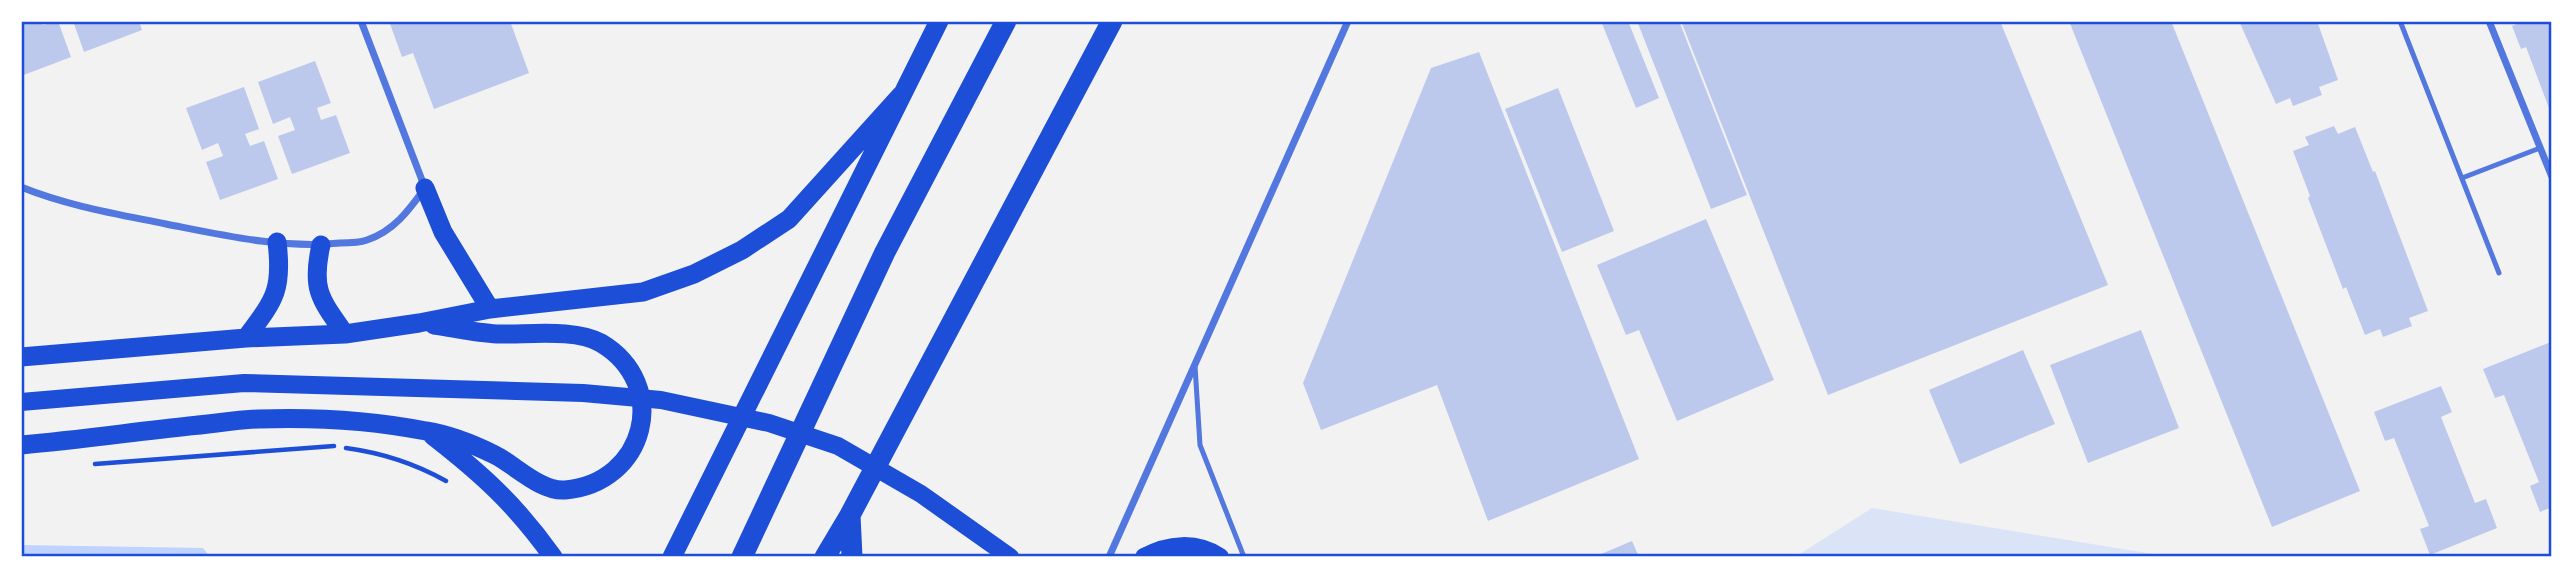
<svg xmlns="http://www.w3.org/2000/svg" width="2573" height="578" font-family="'Work Sans',sans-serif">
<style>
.green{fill:#dbe4f7}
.water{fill:#bfd3fe}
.building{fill:#bdc9ec}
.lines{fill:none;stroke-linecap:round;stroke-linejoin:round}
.path{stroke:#1d4ed8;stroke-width:4.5}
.service{stroke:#5277de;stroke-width:5}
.minor{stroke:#5277de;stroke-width:7}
.primary{stroke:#1d4ed8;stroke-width:18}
.trunk{stroke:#1d4ed8;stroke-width:19}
.motorway{stroke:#1d4ed8;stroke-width:21}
.neatline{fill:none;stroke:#1d4ed8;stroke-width:2.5}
</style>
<rect width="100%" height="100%" fill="#f2f2f2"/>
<path class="green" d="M 1872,508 L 2172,557 L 1795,557 Z"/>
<path class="water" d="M 21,545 L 203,548 L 210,557 L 21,557 Z"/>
<path class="building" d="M 21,21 L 42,21 L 43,25 L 58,21 L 71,57 L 21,76 Z
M 73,21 L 139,21 L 142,30 L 84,52 Z
M 389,21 L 510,21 L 529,73 L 434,109 L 413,53 L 402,57 Z
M 1601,21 L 1628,21 L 1659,98 L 1636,108 Z
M 1637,21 L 1679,21 L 1747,195 L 1711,209 Z
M 1681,21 L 2000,21 L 2108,285 L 1828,395 Z
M 2069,21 L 2171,21 L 2360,491 L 2272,527 Z
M 2239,21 L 2317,21 L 2338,80 L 2319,87 L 2322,95 L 2293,106 L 2290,98 L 2276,104 Z
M 2524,21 L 2552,21 L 2552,116 L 2526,47 L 2521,49 L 2512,26 Z
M 1479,52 L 1639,459 L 1488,521 L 1437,385 L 1321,430 L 1303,383 L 1431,68 Z
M 315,61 L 331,103 L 317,108 L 321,120 L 336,115 L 350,153 L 292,174 L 278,136 L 295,130 L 290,117 L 273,124 L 258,82 Z
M 244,87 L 259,129 L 245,134 L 250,146 L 264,141 L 278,179 L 220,200 L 206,162 L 223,156 L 218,143 L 202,150 L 186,108 Z
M 1558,88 L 1614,231 L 1562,252 L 1505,109 Z
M 2334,126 L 2338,134 L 2355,127 L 2373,172 L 2375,171 L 2428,311 L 2409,318 L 2412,326 L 2383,337 L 2380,329 L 2365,335 L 2346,287 L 2343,289 L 2308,198 L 2310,196 L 2293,151 L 2309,145 L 2305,137 Z
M 1706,219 L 1774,380 L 1677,421 L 1639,330 L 1626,335 L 1597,265 Z
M 2141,330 L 2179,428 L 2088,463 L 2050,365 Z
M 2551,342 L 2552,507 L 2540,512 L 2530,486 L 2539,482 L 2504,395 L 2495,398 L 2483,369 Z
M 2023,350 L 2055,424 L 1960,464 L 1929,390 Z
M 2441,386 L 2452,412 L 2441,417 L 2475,503 L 2486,499 L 2497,528 L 2430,555 L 2420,529 L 2429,526 L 2394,438 L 2385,441 L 2374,412 Z
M 1632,541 L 1639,557 L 1594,557 Z"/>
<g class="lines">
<path class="path" d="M 346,448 C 383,453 414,463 446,481
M 95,464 L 334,446"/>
<path class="service" d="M 2400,21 L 2499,273
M 2462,178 L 2540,148
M 1195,366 L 1200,445 L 1244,557"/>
<path class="minor" d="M 2489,21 L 2552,177
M 21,187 C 68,206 117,214 166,224 C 222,235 282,249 340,243 C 349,243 359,243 367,240 C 394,231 409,210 425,188 L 361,21
M 1109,557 L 1348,21"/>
<path class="primary" d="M 21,402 L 244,383 L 583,393 L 661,400 L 769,423 L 838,446 L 921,494 L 1010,557
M 1144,557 C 1168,544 1196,541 1220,557"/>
<path class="trunk" d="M 425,188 L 443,232 L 490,309
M 321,245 C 311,289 320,299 345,334
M 246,338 C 274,300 283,291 277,242
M 21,357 L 246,338 L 345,334 L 419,323 L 490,309 L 643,292 L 694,274 L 742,250 L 789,219 L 901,95
M 433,436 C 482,474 516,505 553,557
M 21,445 C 77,440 133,432 189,426 C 212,424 235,420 258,419 C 314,417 370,420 426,431 C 451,435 473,444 495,455 C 515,465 541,492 565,490 C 646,483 671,385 601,343 C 575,328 527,335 497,334 C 476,333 455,328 434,325
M 672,557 L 939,21"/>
<path class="motorway" d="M 850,515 L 852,557
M 742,557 L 885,252 L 1006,21
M 825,557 L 850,515 L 1112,21"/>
</g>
<rect width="2573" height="578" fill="none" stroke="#ffffff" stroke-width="46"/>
<rect x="23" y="23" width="2527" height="532" class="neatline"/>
</svg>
